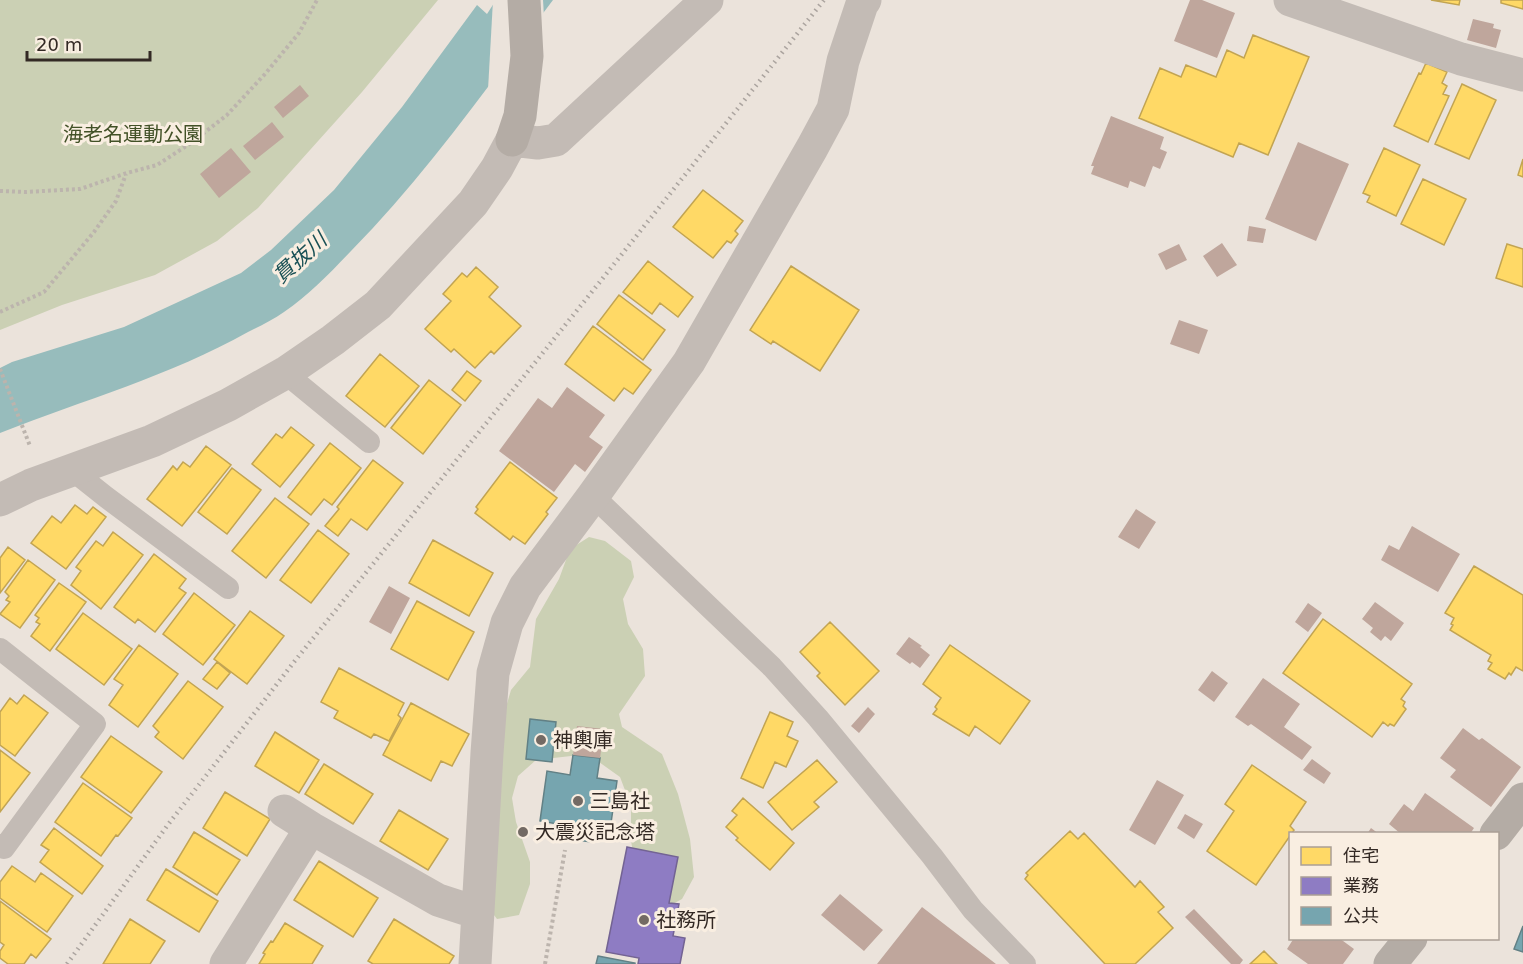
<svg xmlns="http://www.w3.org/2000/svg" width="1523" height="964" font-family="'DejaVu Sans','Noto Sans JP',sans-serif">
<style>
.green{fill:#cbd0b4}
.water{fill:#97bcbc}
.pier{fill:#ebe3db}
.homes{fill:#ffd966;stroke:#c2a452;stroke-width:1.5}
.offices{fill:#8e7cc3;stroke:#736393;stroke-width:1.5}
.public{fill:#76a5af;stroke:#628085;stroke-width:1.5}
.building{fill:#bfa69c}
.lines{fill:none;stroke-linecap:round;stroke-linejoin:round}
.path{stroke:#bcb4ad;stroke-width:4;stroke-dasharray:3 3;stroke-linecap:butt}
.lane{stroke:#c3bbb5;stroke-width:22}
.street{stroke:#c3bbb5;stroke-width:33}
.secondary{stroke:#b4aca5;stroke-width:33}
.rail{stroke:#aba49f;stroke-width:4.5;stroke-dasharray:1.5 4.5;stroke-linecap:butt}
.poi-dot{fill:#736a64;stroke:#f9eee1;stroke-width:2}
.labels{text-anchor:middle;stroke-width:6;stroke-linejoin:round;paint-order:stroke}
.park-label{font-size:20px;fill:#425127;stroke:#f9eee1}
.poi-label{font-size:20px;fill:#332924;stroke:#f9eee1;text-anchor:start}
.water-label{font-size:21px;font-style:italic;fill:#195055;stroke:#f9eee1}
</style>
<rect width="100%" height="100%" fill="#ebe3db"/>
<path class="green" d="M 0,0 L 438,0 L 362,92 L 258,208 L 217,241 L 155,275 L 62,305 L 0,330 Z
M 589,537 L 605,541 L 631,561 L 634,577 L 623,599 L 628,624 L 643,649 L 645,676 L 619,714 L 622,727 L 662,754 L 678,794 L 690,839 L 694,877 L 682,899 L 669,906 L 636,868 L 631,841 L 631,806 L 620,777 L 599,762 L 571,756 L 536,760 L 518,776 L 512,798 L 516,822 L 530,862 L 530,884 L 519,915 L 497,919 L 487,906 L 498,734 L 511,690 L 530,667 L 536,619 L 559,579 L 570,549 Z"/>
<path class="water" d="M 496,0 L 553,0 C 488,86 426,175 351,251 C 330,273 309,295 284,312 C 273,320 260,326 248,332 C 170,376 83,400 0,433 L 0,368 L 12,362 L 124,327 L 241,273 L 271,250 L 334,190 L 402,107 L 477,5 L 487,14 Z"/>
<path class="pier" d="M 493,0 L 543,0 L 544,17 L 488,90 Z"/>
<path class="homes" d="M 1431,0 L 1460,0 L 1459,5 Z
M 1501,0 L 1523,0 L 1523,9 L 1501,3 Z
M 1253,35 L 1309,57 L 1268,155 L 1239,143 L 1233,157 L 1139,118 L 1160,68 L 1181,77 L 1186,65 L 1216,77 L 1227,50 L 1244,58 Z
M 1426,63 L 1447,72 L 1442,83 L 1447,86 L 1443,94 L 1449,96 L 1428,142 L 1394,126 L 1419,73 L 1421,74 Z
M 1462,84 L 1496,100 L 1469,159 L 1435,144 Z
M 1384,148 L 1420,165 L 1396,216 L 1367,202 L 1370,196 L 1363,193 Z
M 1523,159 L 1523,177 L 1518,175 Z
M 1423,179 L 1466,199 L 1444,245 L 1401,224 Z
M 703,190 L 743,221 L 735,231 L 738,234 L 731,243 L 727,241 L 713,258 L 673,227 Z
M 1507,244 L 1523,249 L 1523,287 L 1496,278 Z
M 648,261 L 693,297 L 678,317 L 660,303 L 652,314 L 623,292 Z
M 791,266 L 859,310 L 820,371 L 773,341 L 771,344 L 750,330 Z
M 476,267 L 498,287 L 489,297 L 521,326 L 494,354 L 491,351 L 475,368 L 454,349 L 451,352 L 425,329 L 451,301 L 443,294 L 462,273 L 467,277 Z
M 619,295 L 665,330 L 643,360 L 597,324 Z
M 593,326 L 651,370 L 633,394 L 624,388 L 614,401 L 565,364 Z
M 380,354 L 419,386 L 385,427 L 346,396 Z
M 467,371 L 481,381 L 465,401 L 452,390 Z
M 429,380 L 461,405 L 423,454 L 391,428 Z
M 291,427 L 314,445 L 280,487 L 252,464 L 276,434 L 282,438 Z
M 330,443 L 361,468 L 332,505 L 324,499 L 311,515 L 288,497 Z
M 206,446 L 231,465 L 182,526 L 147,499 L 173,466 L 177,470 L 183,462 L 190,467 Z
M 373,460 L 403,483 L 367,530 L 351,519 L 338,536 L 325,526 L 339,509 L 337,507 Z
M 510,462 L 557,498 L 546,512 L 548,514 L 525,544 L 513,536 L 510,540 L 475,513 L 478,509 L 476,507 Z
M 232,468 L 261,490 L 227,534 L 198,512 Z
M 275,498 L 309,524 L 266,578 L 232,551 Z
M 75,505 L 87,514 L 93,507 L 106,517 L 66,569 L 31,543 L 52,516 L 61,523 Z
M 318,530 L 349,554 L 311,603 L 280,580 Z
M 113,532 L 143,555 L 101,609 L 71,585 L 81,571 L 76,567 L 96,541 L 103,546 Z
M 433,540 L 493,573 L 469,616 L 409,583 Z
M 8,547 L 25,560 L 0,593 L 0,558 Z
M 154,554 L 186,579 L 179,588 L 186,593 L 155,632 L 138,619 L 135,623 L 114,607 Z
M 28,560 L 55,580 L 20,628 L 0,614 L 10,602 L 6,600 L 9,596 L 5,592 Z
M 1474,566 L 1523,595 L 1523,671 L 1516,667 L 1511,675 L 1509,673 L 1505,679 L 1488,669 L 1492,663 L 1488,661 L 1491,655 L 1450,630 L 1453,625 L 1451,624 L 1454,618 L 1445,613 Z
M 59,583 L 86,602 L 50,651 L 31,636 L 40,624 L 36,622 L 39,618 L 35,615 Z
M 194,593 L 235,625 L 203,665 L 163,634 Z
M 417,601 L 474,632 L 448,680 L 391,649 Z
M 250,611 L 284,636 L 247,684 L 214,659 Z
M 83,613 L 132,649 L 104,685 L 56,649 Z
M 1323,619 L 1412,684 L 1401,699 L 1405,702 L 1403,706 L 1406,709 L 1394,726 L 1390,724 L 1388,726 L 1383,722 L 1372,737 L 1283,673 Z
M 830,622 L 879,671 L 845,705 L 817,676 L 820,673 L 800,652 Z
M 139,645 L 178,674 L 138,727 L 109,705 L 123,685 L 114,679 Z
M 950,645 L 1030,701 L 1000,744 L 975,726 L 969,736 L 933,714 L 937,709 L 935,707 L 941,698 L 923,684 Z
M 217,662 L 230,673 L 217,689 L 203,679 Z
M 339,668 L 404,703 L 398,715 L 401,718 L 389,741 L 374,734 L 371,738 L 334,718 L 338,711 L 321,702 Z
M 188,681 L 223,707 L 183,759 L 155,737 L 159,732 L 153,726 Z
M 24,695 L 48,713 L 15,756 L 0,745 L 0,712 L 10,698 L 17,704 Z
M 411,703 L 469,734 L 452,766 L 441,761 L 431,781 L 383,755 Z
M 770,712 L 793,722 L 787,736 L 798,741 L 786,767 L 775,762 L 763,788 L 741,778 Z
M 275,732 L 319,760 L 299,793 L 255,766 Z
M 111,736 L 162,772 L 131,813 L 81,777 Z
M 0,750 L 30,773 L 0,812 Z
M 817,760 L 837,782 L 814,802 L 819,807 L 792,830 L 768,802 Z
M 324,764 L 373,794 L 353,824 L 305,794 Z
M 1252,765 L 1306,802 L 1290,826 L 1294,830 L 1256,885 L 1207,851 L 1234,811 L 1225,804 Z
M 83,783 L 132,818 L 118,836 L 116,835 L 101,856 L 55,822 Z
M 225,792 L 270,819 L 247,856 L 203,828 Z
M 743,798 L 794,843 L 770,870 L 736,840 L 738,838 L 726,827 L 737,815 L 732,811 Z
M 399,810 L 448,839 L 428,870 L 380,841 Z
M 54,828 L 103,866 L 82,894 L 40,862 L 49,850 L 41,845 Z
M 1070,831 L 1078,839 L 1084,833 L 1135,887 L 1140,881 L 1164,907 L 1158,912 L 1173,928 L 1135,964 L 1105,964 L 1025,879 L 1028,875 L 1026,873 Z
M 194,832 L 240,860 L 217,895 L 173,867 Z
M 319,861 L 378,898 L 353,937 L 294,900 Z
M 12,866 L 35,882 L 41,873 L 73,896 L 47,932 L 0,898 L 0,882 Z
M 166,869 L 218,901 L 199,932 L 147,900 Z
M 0,901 L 51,939 L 36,958 L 31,954 L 24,964 L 8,964 L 0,958 L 0,951 L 4,945 L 0,942 Z
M 130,919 L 165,941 L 150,964 L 103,964 Z
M 394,919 L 454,956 L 449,964 L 373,964 L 368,961 Z
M 285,923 L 323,946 L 312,964 L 259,964 L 265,954 L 263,953 L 271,941 L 273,942 Z
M 1264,951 L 1277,964 L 1250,964 Z"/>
<path class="offices" d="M 627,847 L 678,857 L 669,903 L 679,904 L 673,936 L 685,938 L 680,964 L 638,964 L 639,958 L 606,952 Z"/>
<path class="public" d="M 530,719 L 556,722 L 552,762 L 526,759 Z
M 573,755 L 600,758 L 597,778 L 617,781 L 610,830 L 594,828 L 591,842 L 556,837 L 558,824 L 540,821 L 547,771 L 570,775 Z
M 1523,926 L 1523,952 L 1514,949 Z
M 598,956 L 635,963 L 635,964 L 596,964 Z"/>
<path class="building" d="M 1190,0 L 1202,0 L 1235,13 L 1217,58 L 1174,41 Z
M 1473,19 L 1494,24 L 1493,28 L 1501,30 L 1496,48 L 1467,40 Z
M 300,85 L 309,96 L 283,118 L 274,107 Z
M 1111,116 L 1164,137 L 1160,149 L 1167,152 L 1160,169 L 1153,166 L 1145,187 L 1130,181 L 1128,188 L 1091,174 L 1094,166 L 1091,166 Z
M 272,122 L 284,137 L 255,160 L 243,146 Z
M 1298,142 L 1349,164 L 1316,241 L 1265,219 Z
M 231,148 L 251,172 L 219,198 L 200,174 Z
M 1249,226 L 1266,229 L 1263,243 L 1247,241 Z
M 1222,243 L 1237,265 L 1217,277 L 1203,256 Z
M 1179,244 L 1187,260 L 1166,270 L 1158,254 Z
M 1179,320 L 1208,330 L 1199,354 L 1170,344 Z
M 567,387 L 605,415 L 589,437 L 603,447 L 585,472 L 575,464 L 554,492 L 499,451 L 538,398 L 552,408 Z
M 1136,509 L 1156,522 L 1139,549 L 1118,537 Z
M 1412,526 L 1460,554 L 1438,592 L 1381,560 L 1389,545 L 1399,550 Z
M 389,586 L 410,598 L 391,634 L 369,622 Z
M 1375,602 L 1404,623 L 1391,641 L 1385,636 L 1381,641 L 1370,632 L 1373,628 L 1362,619 Z
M 1308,603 L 1322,613 L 1308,632 L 1295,622 Z
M 909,637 L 922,646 L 920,647 L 930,655 L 920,668 L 912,662 L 910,664 L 896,654 Z
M 1212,671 L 1228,683 L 1214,702 L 1198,690 Z
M 1263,678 L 1300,704 L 1284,727 L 1312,747 L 1302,760 L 1251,724 L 1248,726 L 1235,717 Z
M 868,707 L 875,714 L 859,733 L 851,726 Z
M 577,726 L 604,729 L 600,758 L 573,755 Z
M 1463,728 L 1479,740 L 1482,738 L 1521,767 L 1491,807 L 1450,777 L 1456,770 L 1440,758 Z
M 1312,759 L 1331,773 L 1324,784 L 1303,770 Z
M 1157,780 L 1184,795 L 1155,845 L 1129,830 Z
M 1425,793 L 1474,828 L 1470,834 L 1401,834 L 1389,824 L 1404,804 L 1413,811 Z
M 1185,814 L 1203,824 L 1194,839 L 1177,828 Z
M 1371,828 L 1379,834 L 1367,834 Z
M 840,894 L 883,930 L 864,951 L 821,915 Z
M 922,907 L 996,964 L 877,964 Z
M 1194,909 L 1243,960 L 1240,964 L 1231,964 L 1185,917 Z
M 1294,938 L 1339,938 L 1354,949 L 1343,964 L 1308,964 L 1287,949 Z"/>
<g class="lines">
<path class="path" d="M 0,191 L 25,192 L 80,189 L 127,173 L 157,165 L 191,143 L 227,115 L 265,74 L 299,33 L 317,0
M 0,312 L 44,292 L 94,232 L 116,201 L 126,174
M 0,369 L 30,446
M 545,964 L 565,850"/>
<path class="lane" d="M 285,373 L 369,442
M 72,470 L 106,497 L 228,588
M 593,496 L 772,667 L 818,718 L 932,856 L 973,910 L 1025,964
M 0,649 L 95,724 L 4,848 L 0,845"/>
<path class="street" d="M 1290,0 L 1461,59 L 1523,75
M 0,500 L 31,485 L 152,441 L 228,405 L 285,373 L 333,340 L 378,305 L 473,203 L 497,168 L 512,140 L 538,143 L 556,140 L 707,0
M 284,811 L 311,828
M 226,964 L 311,828 L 438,900 L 478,913
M 475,964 L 487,753 L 493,673 L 507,623 L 525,587 L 593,496 L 689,362 L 812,148 L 833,109 L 843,61 L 862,4 L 865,0"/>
<path class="secondary" d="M 512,140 L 520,116 L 527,56 L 524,0
M 1496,834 L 1523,799
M 1390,964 L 1411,938"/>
<path class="rail" d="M 67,964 L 167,826 L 294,662 L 595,288 L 824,0"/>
</g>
<g class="poi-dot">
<circle cx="541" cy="740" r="6"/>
<circle cx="578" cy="801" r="6"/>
<circle cx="523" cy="832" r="6"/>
<circle cx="644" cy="920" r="6"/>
</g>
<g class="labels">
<g class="park-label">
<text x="133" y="141">海老名運動公園</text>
</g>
<g class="poi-label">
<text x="553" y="747">神輿庫</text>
<text x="590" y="808">三島社</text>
<text x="535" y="839">大震災記念塔</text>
<text x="656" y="927">社務所</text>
</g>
<g class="water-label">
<text transform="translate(300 258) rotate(-42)" y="7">貫抜川</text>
</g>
</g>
<rect x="1289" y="832" width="210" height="108" fill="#f9eee1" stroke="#aa9f95" stroke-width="1.5"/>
<rect x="1301" y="847" width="30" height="18" fill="#ffd966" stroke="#aa9f95" stroke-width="1.5"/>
<text x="1343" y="862" font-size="18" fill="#332924">住宅</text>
<rect x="1301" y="877" width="30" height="18" fill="#8e7cc3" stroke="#aa9f95" stroke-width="1.5"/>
<text x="1343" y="892" font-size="18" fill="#332924">業務</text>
<rect x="1301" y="907" width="30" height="18" fill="#76a5af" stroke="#aa9f95" stroke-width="1.5"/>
<text x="1343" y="922" font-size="18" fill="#332924">公共</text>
<path d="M27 51v9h123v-9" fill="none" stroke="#332924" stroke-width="3"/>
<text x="36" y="51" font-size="18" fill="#332924" stroke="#f9eee1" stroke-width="4.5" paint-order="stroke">20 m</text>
</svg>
